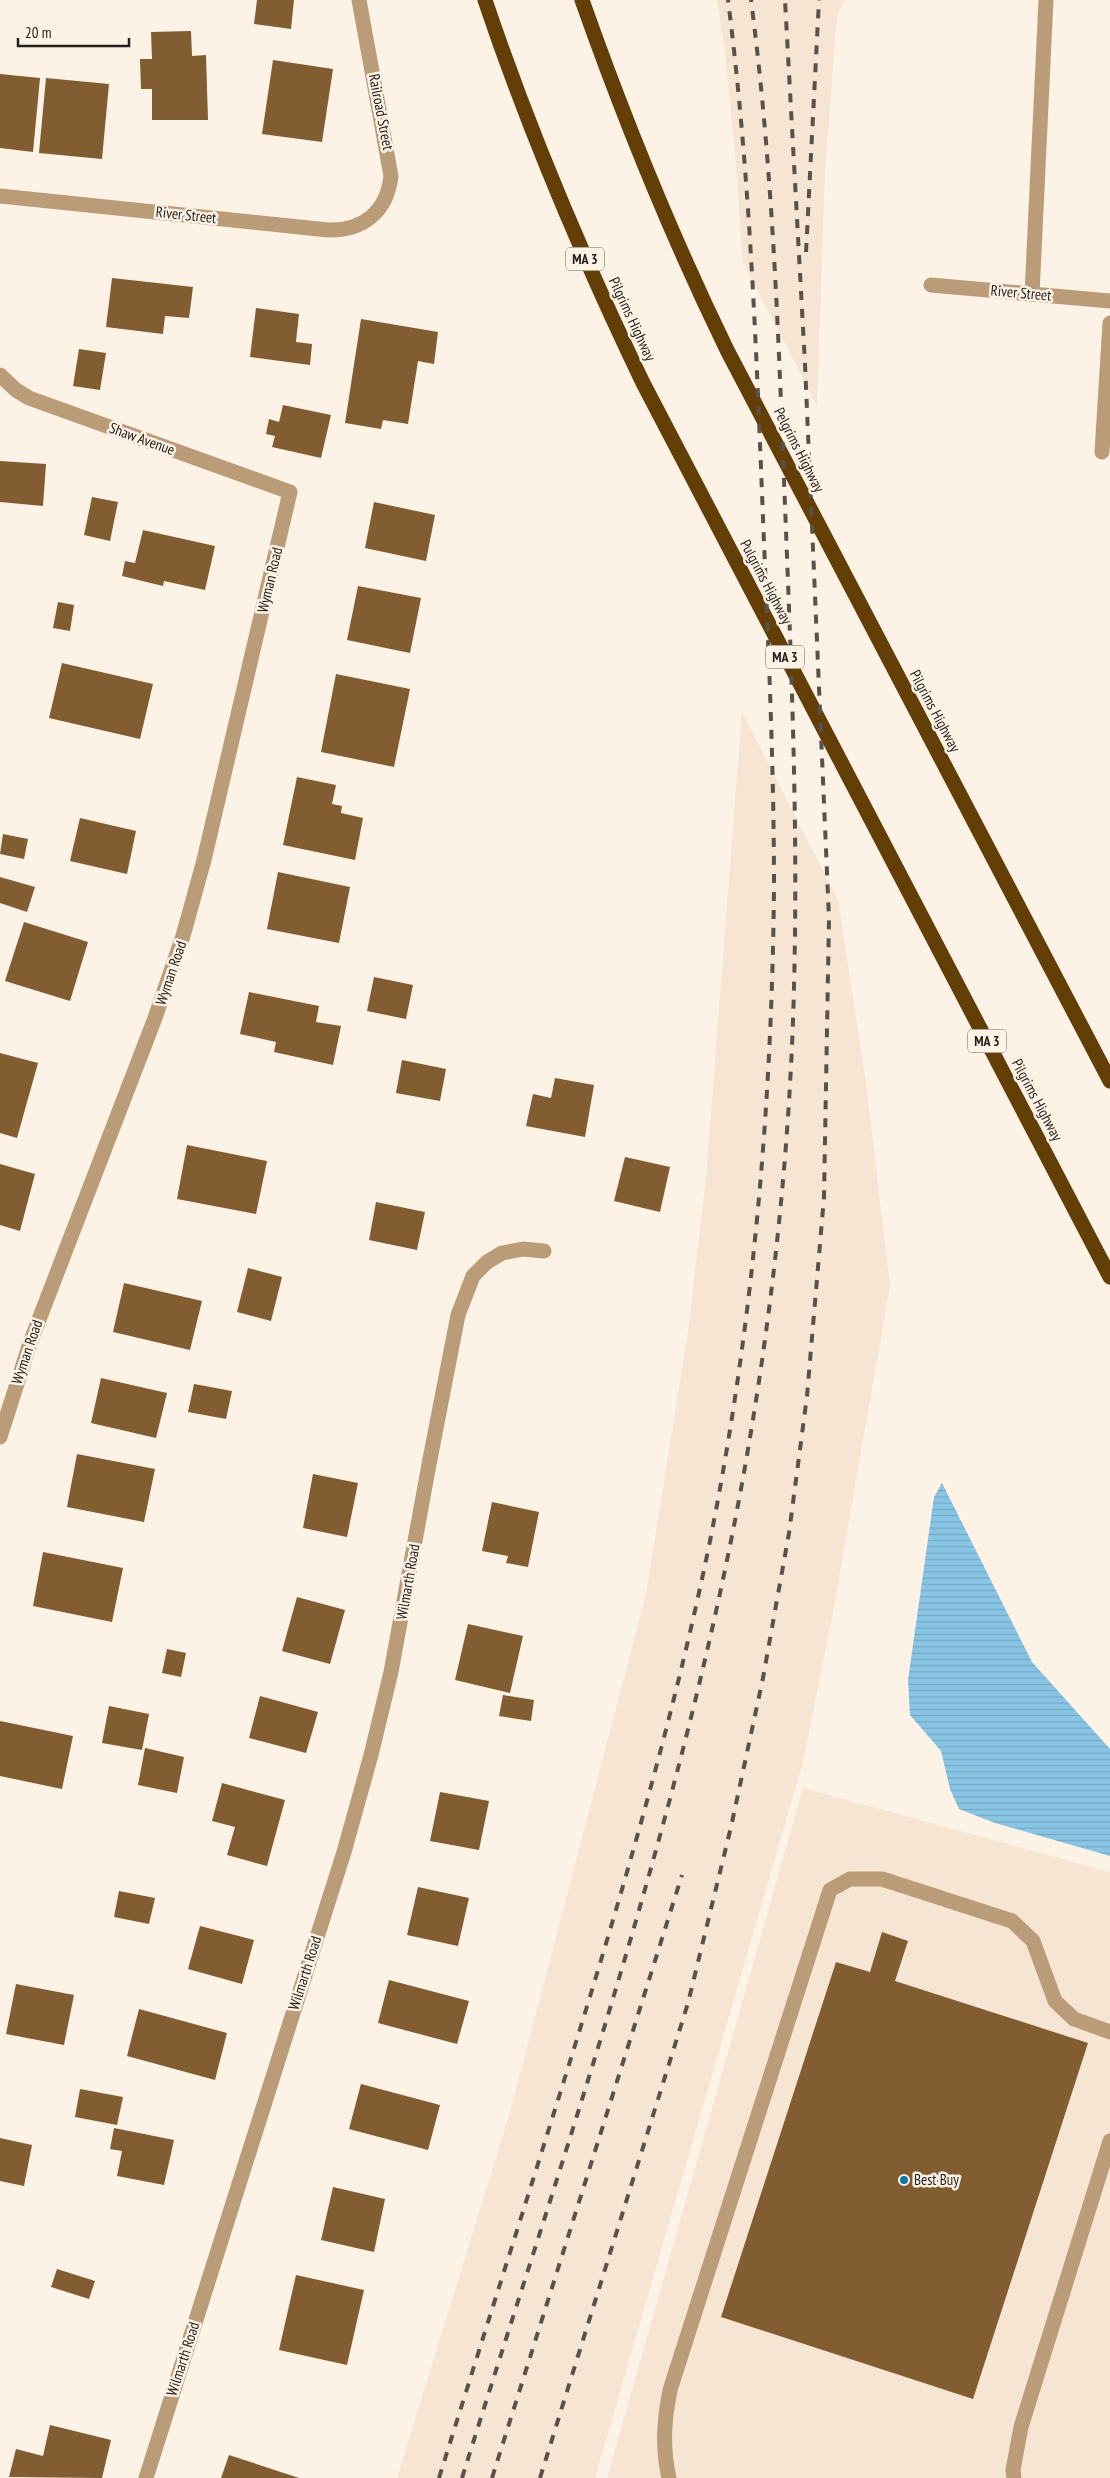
<svg xmlns="http://www.w3.org/2000/svg" width="1110" height="2478" font-family="'PT Sans Narrow',sans-serif">
<style>
.built{fill:#f6e5d3}
.water{fill:url(#water-rules)}
.building{fill:#815d31}
.lines{fill:none;stroke-linecap:round;stroke-linejoin:round}
.lane{stroke:#bb9c78;stroke-width:15}
.street{stroke:#bb9c78;stroke-width:15}
.highway{stroke:#633f07;stroke-width:15}
.rail{stroke:#58524b;stroke-width:4;stroke-dasharray:9 9;stroke-linecap:butt}
.poi-dot{fill:#057aa2;stroke:#fdf2e6;stroke-width:2}
.labels{text-anchor:middle;stroke-width:5;stroke-linejoin:round;paint-order:stroke}
.shield{fill:#fdf2e6;stroke:#645e57;stroke-width:1}
.shield-label{font-size:14px;font-weight:bold;fill:#231f1a}
.street-label{font-size:15px;fill:#231f1a;stroke:#fdf2e6}
.poi-label{font-size:15px;fill:#231f1a;stroke:#fdf2e6;text-anchor:start}
</style>
<defs>
<pattern id="water-rules" width="6" height="5" patternUnits="userSpaceOnUse" patternTransform="scale(1.25)"><rect width="6" height="5" fill="#88c5e4"/><path d="M0 2.5h6" fill="none" stroke="#75a9c3"/></pattern>
</defs>
<rect width="100%" height="100%" fill="#fdf2e6"/>
<path class="built" d="M 717,0 L 845,0 L 837,16 L 825,171 L 817,405 L 743,263 L 735,153 L 725,52 Z
M 742,712 L 838,900 L 866,1083 L 890,1286 L 832,1618 L 803,1762 L 595,2478 L 397,2478 L 510,2112 L 646,1594 L 688,1332 L 706,1177 Z
M 803,1788 L 1110,1872 L 1110,2478 L 607,2478 Z"/>
<path class="water" d="M 942,1483 L 1032,1662 L 1110,1749 L 1110,1856 L 995,1823 L 959,1809 L 950,1789 L 941,1751 L 910,1715 L 908,1680 L 934,1497 Z"/>
<path class="building" d="M 257,0 L 294,0 L 291,29 L 254,24 Z
M 191,31 L 192,56 L 206,55 L 208,120 L 152,120 L 152,89 L 141,89 L 140,59 L 152,59 L 151,32 Z
M 273,60 L 333,69 L 322,142 L 262,134 Z
M 0,74 L 40,78 L 33,152 L 0,148 Z
M 46,78 L 109,84 L 102,159 L 39,153 Z
M 112,278 L 193,287 L 189,318 L 165,316 L 163,334 L 106,327 Z
M 256,308 L 299,314 L 296,342 L 312,344 L 310,365 L 250,357 Z
M 361,319 L 438,332 L 434,364 L 418,361 L 408,424 L 383,420 L 381,429 L 345,423 Z
M 79,349 L 106,353 L 100,390 L 73,386 Z
M 283,405 L 331,415 L 321,458 L 272,447 L 275,436 L 266,434 L 269,419 L 279,422 Z
M 0,461 L 46,464 L 43,506 L 0,502 Z
M 92,497 L 118,502 L 110,541 L 84,535 Z
M 374,502 L 435,515 L 426,561 L 365,548 Z
M 143,530 L 215,546 L 205,590 L 164,581 L 163,586 L 122,576 L 125,561 L 135,563 Z
M 358,586 L 421,598 L 410,653 L 347,640 Z
M 58,602 L 74,605 L 70,631 L 53,628 Z
M 62,663 L 153,684 L 140,739 L 49,718 Z
M 336,674 L 410,689 L 394,767 L 321,752 Z
M 297,777 L 336,785 L 332,804 L 342,806 L 341,813 L 363,818 L 355,860 L 283,845 Z
M 80,818 L 136,831 L 127,874 L 70,861 Z
M 3,834 L 28,839 L 24,859 L 0,854 Z
M 278,872 L 350,887 L 339,943 L 267,929 Z
M 0,877 L 35,887 L 27,912 L 0,903 Z
M 24,922 L 88,942 L 70,1001 L 5,981 Z
M 374,977 L 413,985 L 406,1019 L 367,1011 Z
M 249,992 L 319,1006 L 316,1022 L 341,1026 L 333,1065 L 274,1052 L 276,1042 L 240,1034 Z
M 0,1053 L 38,1063 L 17,1138 L 0,1133 Z
M 402,1060 L 446,1069 L 440,1101 L 396,1093 Z
M 555,1078 L 594,1085 L 585,1137 L 526,1126 L 533,1094 L 551,1098 Z
M 187,1145 L 267,1161 L 256,1214 L 177,1199 Z
M 625,1157 L 670,1167 L 660,1212 L 614,1201 Z
M 0,1164 L 35,1174 L 20,1231 L 0,1225 Z
M 376,1202 L 425,1212 L 417,1250 L 369,1240 Z
M 248,1268 L 282,1277 L 271,1321 L 237,1312 Z
M 124,1283 L 202,1301 L 190,1350 L 113,1332 Z
M 101,1378 L 167,1393 L 156,1438 L 91,1423 Z
M 194,1384 L 232,1391 L 226,1419 L 188,1412 Z
M 77,1454 L 155,1469 L 144,1522 L 67,1507 Z
M 313,1474 L 358,1483 L 347,1537 L 303,1528 Z
M 492,1502 L 539,1512 L 528,1567 L 506,1563 L 508,1556 L 482,1551 Z
M 43,1552 L 123,1568 L 112,1622 L 33,1606 Z
M 297,1597 L 345,1610 L 330,1664 L 282,1651 Z
M 468,1624 L 523,1636 L 510,1693 L 455,1680 Z
M 167,1649 L 186,1653 L 181,1677 L 162,1673 Z
M 503,1695 L 534,1700 L 531,1721 L 499,1716 Z
M 260,1696 L 318,1712 L 306,1753 L 249,1738 Z
M 109,1706 L 149,1714 L 142,1750 L 102,1743 Z
M 0,1721 L 73,1736 L 62,1789 L 0,1776 Z
M 145,1748 L 184,1757 L 177,1793 L 138,1785 Z
M 222,1783 L 285,1800 L 267,1866 L 227,1855 L 235,1827 L 212,1821 Z
M 440,1792 L 489,1801 L 479,1850 L 430,1841 Z
M 418,1887 L 469,1898 L 458,1946 L 407,1935 Z
M 119,1891 L 155,1898 L 149,1924 L 114,1917 Z
M 200,1926 L 254,1940 L 242,1984 L 188,1969 Z
M 882,1932 L 908,1941 L 895,1981 L 1088,2043 L 973,2399 L 721,2317 L 836,1962 L 870,1972 Z
M 389,1980 L 469,2001 L 457,2044 L 378,2023 Z
M 16,1984 L 74,1995 L 64,2045 L 6,2034 Z
M 139,2009 L 227,2033 L 215,2080 L 127,2056 Z
M 361,2084 L 440,2105 L 428,2150 L 349,2129 Z
M 80,2089 L 123,2097 L 117,2125 L 75,2117 Z
M 114,2128 L 174,2140 L 164,2185 L 117,2176 L 122,2151 L 110,2149 Z
M 0,2138 L 32,2145 L 24,2186 L 0,2181 Z
M 333,2187 L 385,2199 L 374,2252 L 321,2240 Z
M 57,2269 L 95,2281 L 89,2299 L 51,2287 Z
M 296,2275 L 364,2290 L 347,2365 L 279,2350 Z
M 50,2425 L 111,2440 L 102,2478 L 9,2477 L 16,2449 L 43,2456 Z
M 229,2455 L 299,2478 L 221,2478 Z"/>
<g class="lines">
<path class="lane" d="M 1032,294 L 1046,0
M 1102,452 L 1110,323
M 430,1459 L 458,1315 L 473,1276 L 487,1262 L 502,1253 L 523,1249 L 544,1251
M 669,2478 C 662,2447 664,2421 670,2390 L 830,1890 L 850,1879 L 882,1879 L 1012,1921 L 1033,1941 L 1055,2001 L 1074,2019 L 1110,2032
M 1014,2478 L 1013,2470 L 1021,2427 L 1110,2141"/>
<path class="street" d="M 0,196 L 328,230 C 363,231 387,212 391,176 L 359,0
M 931,285 L 1110,301
M 0,375 L 16,390 L 29,398 L 290,492 L 204,860 L 183,936 L 155,1018 L 30,1343 L 0,1437
M 146,2478 L 344,1852 L 371,1755 L 391,1672 L 430,1459"/>
<path class="highway" d="M 485,0 C 529,131 583,258 643,383 L 1110,1277
M 582,0 C 624,119 672,237 727,350 L 1110,1081"/>
<path class="rail" d="M 806,252 L 819,0
M 439,2478 C 478,2353 518,2228 557,2103 C 615,1918 671,1731 710,1541 C 753,1325 772,1106 774,886 C 774,763 768,641 763,518 C 756,345 750,172 728,0
M 462,2478 C 565,2148 681,1819 743,1478 C 772,1316 790,1152 794,987 C 798,835 792,683 786,531 C 779,354 774,176 751,0
M 492,2478 L 682,1875
M 540,2478 L 688,2003 L 731,1827 L 763,1678 L 789,1533 L 807,1396 L 824,1197 L 829,919 L 805,364 L 785,0"/>
</g>
<circle class="poi-dot" cx="904" cy="2180" r="5"/>
<g class="labels">
<g class="shield">
<rect x="566" y="247.5" width="38" height="23" rx="4"/>
<rect x="766" y="645.5" width="38" height="23" rx="4"/>
<rect x="968" y="1029.5" width="38" height="23" rx="4"/>
</g>
<g class="shield-label">
<text x="585" y="264">MA 3</text>
<text x="785" y="662">MA 3</text>
<text x="987" y="1046">MA 3</text>
</g>
<g class="street-label">
<text transform="translate(381 112) rotate(79)" y="5">Railroad Street</text>
<text transform="translate(186 215) rotate(6)" y="5">River Street</text>
<text transform="translate(1021 293) rotate(5)" y="5">River Street</text>
<text transform="translate(632 319) rotate(65)" y="5">Pilgrims Highway</text>
<text transform="translate(142 439) rotate(20)" y="5">Shaw Avenue</text>
<text transform="translate(799 450) rotate(63)" y="5">Pelgrims Highway</text>
<text transform="translate(270 580) rotate(-77)" y="5">Wyman Road</text>
<text transform="translate(766 582) rotate(62)" y="5">Pulgrims Highway</text>
<text transform="translate(935 711) rotate(62)" y="5">Pilgrims Highway</text>
<text transform="translate(171 973) rotate(-71)" y="5">Wyman Road</text>
<text transform="translate(1037 1100) rotate(62)" y="5">Pilgrims Highway</text>
<text transform="translate(27 1352) rotate(-71)" y="5">Wyman Road</text>
<text transform="translate(408 1582) rotate(-80)" y="5">Wilmarth Road</text>
<text transform="translate(305 1973) rotate(-72)" y="5">Wilmarth Road</text>
<text transform="translate(183 2359) rotate(-72)" y="5">Wilmarth Road</text>
</g>
<g class="poi-label">
<text x="914" y="2185">Best Buy</text>
</g>
</g>
<path d="M18 38v8h111v-8" fill="none" stroke="#231f1a" stroke-width="2.5"/>
<text x="25" y="38" font-size="15" fill="#231f1a" stroke="#fdf2e6" stroke-width="4" paint-order="stroke">20 m</text>
</svg>
